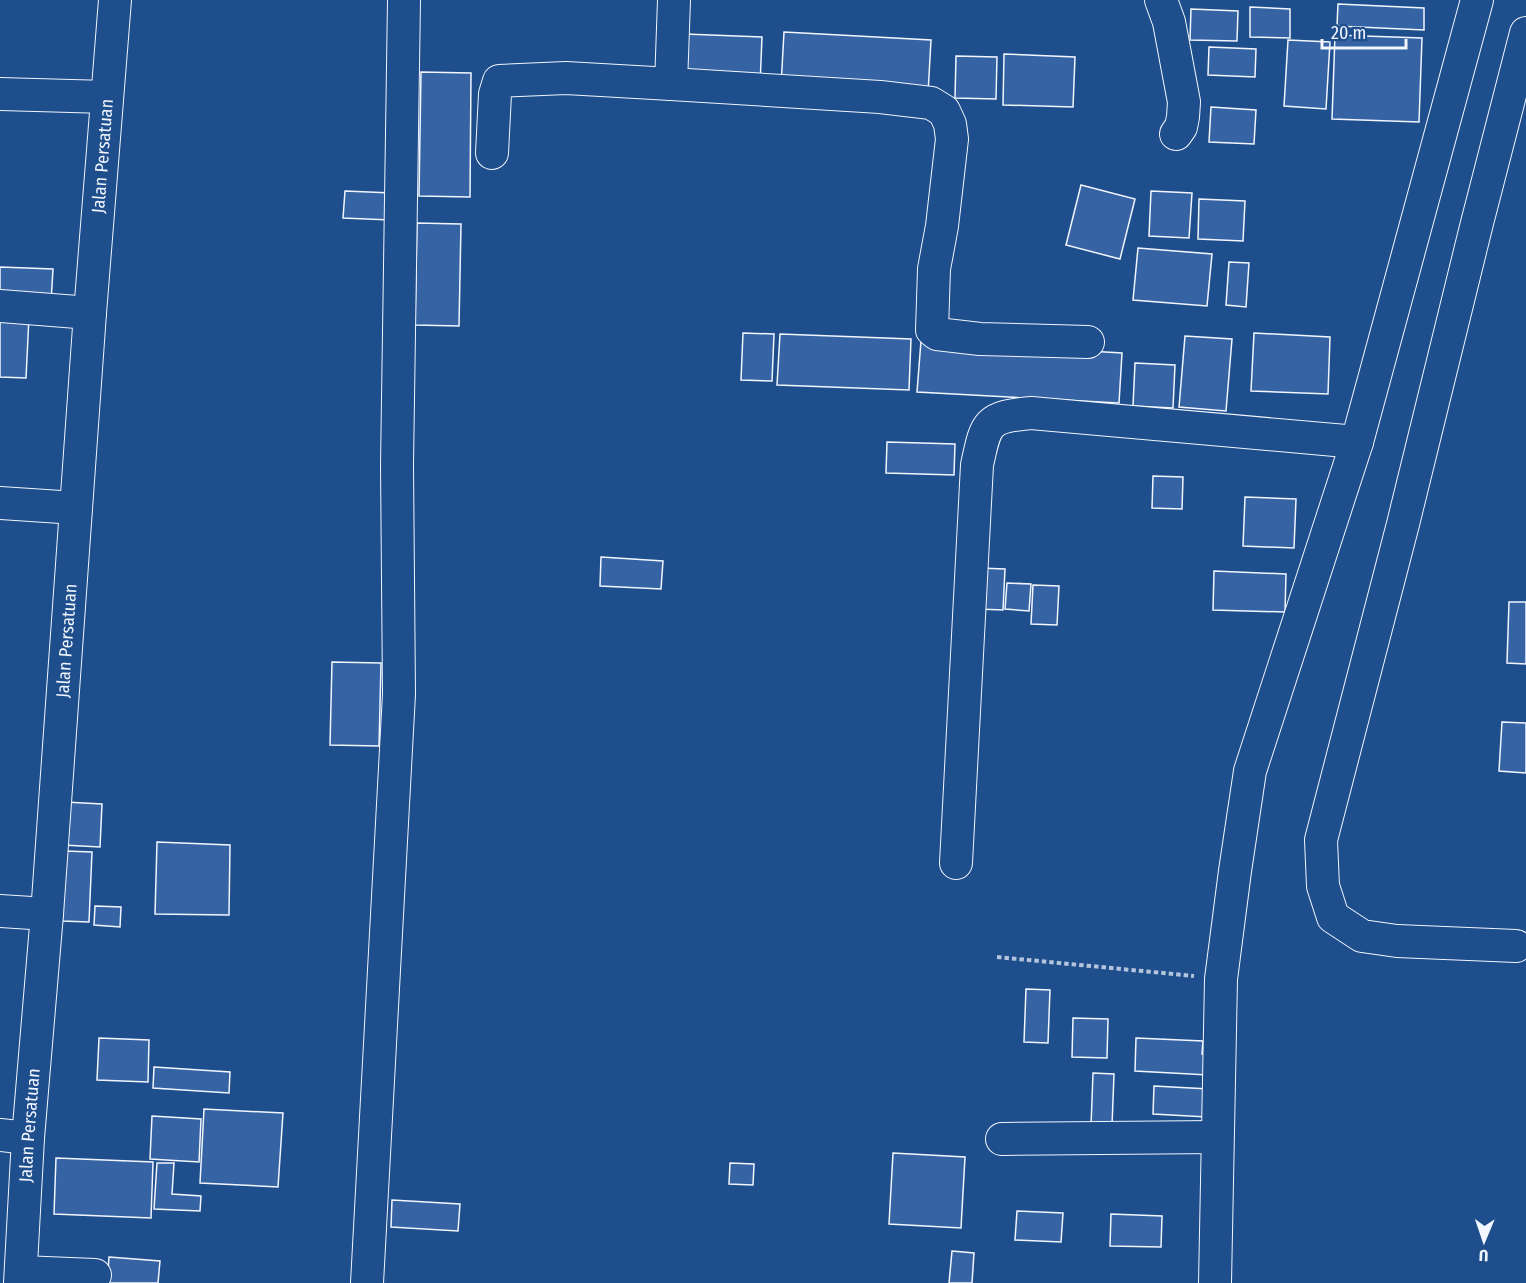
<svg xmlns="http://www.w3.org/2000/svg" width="1526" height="1283" font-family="'Fira Sans Condensed',sans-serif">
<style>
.building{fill:#3563a3;stroke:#f2f6ff;stroke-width:1.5}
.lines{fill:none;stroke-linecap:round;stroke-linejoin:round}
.minor-casing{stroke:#f2f6ff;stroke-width:34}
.path{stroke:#b3c4dc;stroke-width:4;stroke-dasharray:4.5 3;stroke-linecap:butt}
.minor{stroke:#1f4e8c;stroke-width:32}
.labels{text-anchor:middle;stroke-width:4.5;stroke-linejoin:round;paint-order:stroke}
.street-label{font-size:18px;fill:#f2f6ff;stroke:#1f4e8c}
</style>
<rect width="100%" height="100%" fill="#1f4e8c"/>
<path class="building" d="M 1338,4 L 1424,8 L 1424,30 L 1337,26 Z
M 1250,7 L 1290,9 L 1290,38 L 1250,37 Z
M 1191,9 L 1238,11 L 1237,41 L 1190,40 Z
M 784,32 L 931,40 L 928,94 L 781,86 Z
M 685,34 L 762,37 L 760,85 L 684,82 Z
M 1335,35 L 1422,38 L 1419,122 L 1332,119 Z
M 1288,40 L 1330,42 L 1326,109 L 1284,106 Z
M 1209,47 L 1256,49 L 1255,77 L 1208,75 Z
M 1004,54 L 1075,57 L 1073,107 L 1003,105 Z
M 956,56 L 997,57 L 996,99 L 955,98 Z
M 421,72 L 471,73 L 470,197 L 419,196 Z
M 1211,107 L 1256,110 L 1254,144 L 1209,142 Z
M 1081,185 L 1135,199 L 1120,259 L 1066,245 Z
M 345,191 L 392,193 L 390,220 L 343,218 Z
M 1151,191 L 1192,193 L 1189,238 L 1149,236 Z
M 1199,199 L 1245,201 L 1243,241 L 1198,239 Z
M 417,223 L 461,224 L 459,326 L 415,325 Z
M 1138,248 L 1212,254 L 1207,306 L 1133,300 Z
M 1229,262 L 1249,263 L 1246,307 L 1226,305 Z
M 0,267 L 53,269 L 51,302 L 0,299 Z
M 0,316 L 29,317 L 26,378 L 0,377 Z
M 743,333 L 774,334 L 772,381 L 741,380 Z
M 1254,333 L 1330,337 L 1328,394 L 1251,391 Z
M 780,334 L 911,339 L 909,390 L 777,385 Z
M 1185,336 L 1232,339 L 1226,411 L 1179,407 Z
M 921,341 L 1122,353 L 1119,403 L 917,392 Z
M 1135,363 L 1175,365 L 1173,408 L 1133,406 Z
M 887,442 L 955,444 L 954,475 L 886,473 Z
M 1153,476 L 1183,477 L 1182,509 L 1152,508 Z
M 1245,497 L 1296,499 L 1294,548 L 1243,546 Z
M 601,557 L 663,561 L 661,589 L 600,586 Z
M 979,568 L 1005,569 L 1003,610 L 978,609 Z
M 1214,571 L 1286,574 L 1285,612 L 1213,610 Z
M 1007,583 L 1031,584 L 1029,611 L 1005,609 Z
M 1033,585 L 1059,586 L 1057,625 L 1031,624 Z
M 1509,602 L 1526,602 L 1526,664 L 1507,663 Z
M 332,662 L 381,663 L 379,746 L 330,745 Z
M 1502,722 L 1526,723 L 1526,773 L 1499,771 Z
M 65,802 L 102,804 L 100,847 L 63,845 Z
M 157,842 L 230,845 L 229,915 L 155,914 Z
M 65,851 L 92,852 L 89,922 L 62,921 Z
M 95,906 L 121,907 L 120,927 L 94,925 Z
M 1026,989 L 1050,990 L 1048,1043 L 1024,1042 Z
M 1073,1018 L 1108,1019 L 1107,1058 L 1072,1057 Z
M 99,1038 L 149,1040 L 148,1082 L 97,1080 Z
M 1136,1038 L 1203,1041 L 1202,1054 L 1209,1054 L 1208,1075 L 1135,1071 Z
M 154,1067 L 230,1072 L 229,1093 L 153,1088 Z
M 1093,1073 L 1114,1074 L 1112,1126 L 1091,1126 Z
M 1154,1086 L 1209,1089 L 1207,1117 L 1153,1114 Z
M 204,1109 L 283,1113 L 278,1187 L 200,1183 Z
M 152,1116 L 201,1119 L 199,1162 L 150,1159 Z
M 893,1153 L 965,1157 L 961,1228 L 889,1224 Z
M 56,1158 L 153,1162 L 151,1218 L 54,1214 Z
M 157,1163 L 174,1163 L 172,1194 L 201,1196 L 200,1211 L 154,1209 Z
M 730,1163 L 754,1164 L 753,1185 L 729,1184 Z
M 392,1200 L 460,1204 L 458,1231 L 391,1227 Z
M 1017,1211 L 1063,1213 L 1061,1242 L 1015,1240 Z
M 1111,1214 L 1162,1216 L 1161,1247 L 1110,1246 Z
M 952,1251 L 974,1253 L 972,1283 L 949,1283 Z
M 109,1257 L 160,1261 L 158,1283 L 107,1283 Z"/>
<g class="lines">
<g class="minor-casing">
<g id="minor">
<path d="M 1161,0 L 1169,22 L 1184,102 L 1183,117 L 1181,127 L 1176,134"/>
<path d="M 671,84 L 880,97 L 931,103 L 944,111 L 950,124 L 952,139 L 942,226 L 934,269 L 932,330 L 937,334 L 980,339 L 1088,342"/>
<path d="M 0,94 L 107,97"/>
<path d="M 492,153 L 495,94 L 499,81 L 566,78 L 671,84 L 674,0"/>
<path d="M 0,306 L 90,313"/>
<path d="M 0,503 L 76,508"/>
<path d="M 956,863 L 977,465 C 986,423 986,417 1031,413 L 1357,442"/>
<path d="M 0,911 L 47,914"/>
<path d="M 1516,946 L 1397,941 L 1362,936 L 1333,917 L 1323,886 L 1321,840 L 1403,524 L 1476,227 L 1526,33"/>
<path d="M 0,1135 L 28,1138"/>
<path d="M 1002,1139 L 1217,1137"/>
<path d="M 21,1272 L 95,1275"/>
<path id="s1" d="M 20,1283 L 28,1138 L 47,914 L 90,313 L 115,0"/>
<path d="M 367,1283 L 399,694 L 397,465 L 404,0"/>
<path d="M 1215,1283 L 1221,979 L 1235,871 L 1250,771 L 1357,442 L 1477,0"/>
</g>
</g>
<path class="path" d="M 997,957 L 1194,976"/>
<use href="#minor" class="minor"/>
</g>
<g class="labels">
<g class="street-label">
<text dy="6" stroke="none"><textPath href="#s1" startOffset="1130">Jalan Persatuan</textPath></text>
<text dy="6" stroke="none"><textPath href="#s1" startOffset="644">Jalan Persatuan</textPath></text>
<text dy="6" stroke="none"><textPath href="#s1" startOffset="158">Jalan Persatuan</textPath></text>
</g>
</g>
<g transform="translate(1484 1241) rotate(182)" stroke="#1f4e8c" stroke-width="4.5" paint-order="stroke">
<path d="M0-4.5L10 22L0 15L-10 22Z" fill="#f2f6ff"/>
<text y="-9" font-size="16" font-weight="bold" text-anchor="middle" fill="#f2f6ff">U</text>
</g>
<path d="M1322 39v9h84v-9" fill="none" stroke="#f2f6ff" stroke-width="3"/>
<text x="1331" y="39" font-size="18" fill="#f2f6ff" stroke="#1f4e8c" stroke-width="4.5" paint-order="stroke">20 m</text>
</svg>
